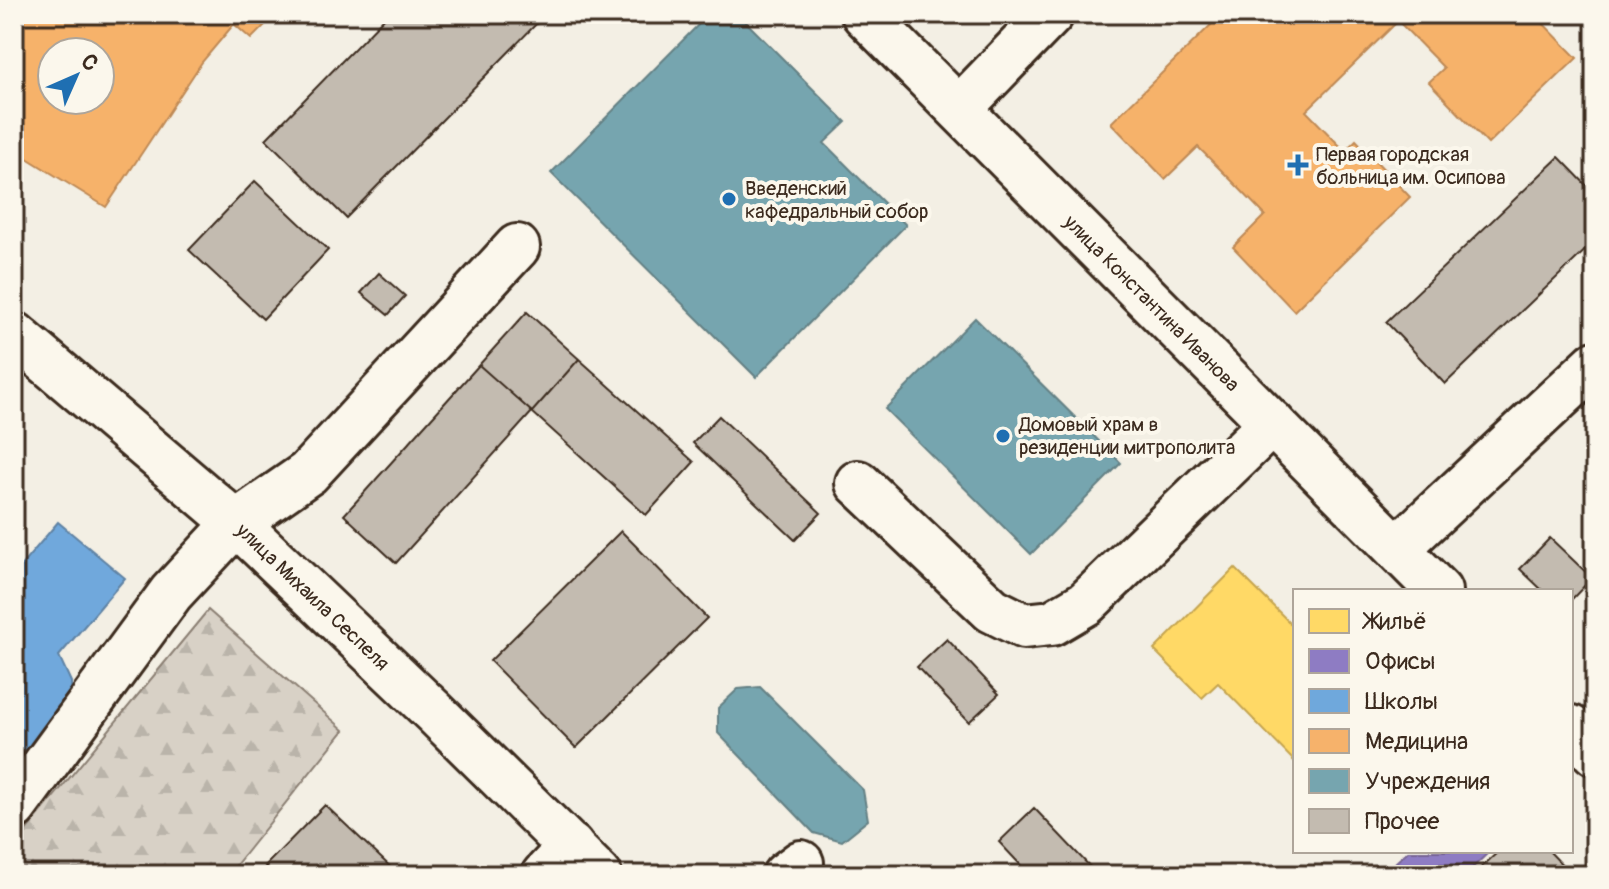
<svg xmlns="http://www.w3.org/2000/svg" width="1609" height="889" font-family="Pangolin,sans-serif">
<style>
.forest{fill:url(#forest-firs);stroke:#8a7e72;stroke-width:2}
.homes{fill:#ffd966;stroke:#c4a450;stroke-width:2}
.offices{fill:#8e7cc3;stroke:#756392;stroke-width:2}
.schools{fill:#6fa8dc;stroke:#5f82a3;stroke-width:2}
.health{fill:#f6b26b;stroke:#be8954;stroke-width:2;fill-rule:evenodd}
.public{fill:#76a5af;stroke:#648084;stroke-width:2}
.building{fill:#c3bbb0;stroke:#3b2a1e;stroke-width:2}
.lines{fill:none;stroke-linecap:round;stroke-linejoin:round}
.minor-casing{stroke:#3b2a1e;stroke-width:50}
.minor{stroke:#fbf7ec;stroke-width:44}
.poi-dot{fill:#1f6fb2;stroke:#fbf7ec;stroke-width:3}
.labels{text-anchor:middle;stroke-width:8;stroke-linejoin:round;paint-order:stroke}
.poi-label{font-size:20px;fill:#3b2a1e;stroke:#fbf7ec;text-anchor:start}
.street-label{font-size:20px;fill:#3b2a1e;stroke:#fbf7ec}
</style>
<defs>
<pattern id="forest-firs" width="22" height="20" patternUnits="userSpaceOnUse" patternTransform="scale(2)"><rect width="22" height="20" fill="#d8d1c6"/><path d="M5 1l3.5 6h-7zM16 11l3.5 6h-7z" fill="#bab4aa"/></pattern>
</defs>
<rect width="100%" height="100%" fill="#f3efe4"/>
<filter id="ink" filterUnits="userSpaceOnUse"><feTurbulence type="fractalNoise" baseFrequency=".0125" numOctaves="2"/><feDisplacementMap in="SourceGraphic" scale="16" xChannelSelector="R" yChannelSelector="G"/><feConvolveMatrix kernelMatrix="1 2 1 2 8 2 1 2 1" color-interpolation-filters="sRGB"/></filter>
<g filter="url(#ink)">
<path class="forest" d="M 208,610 L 344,730 L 228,875 L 14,875 L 14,845 Z"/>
<path class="homes" d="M 1235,568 L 1295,628 L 1295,762 L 1218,683 L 1202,698 L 1154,650 Z"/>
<path class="offices" d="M 1408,851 L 1490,851 L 1465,875 L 1382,875 Z"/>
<path class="schools" d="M 58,522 L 125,578 L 59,656 L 71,682 L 72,702 L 38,750 L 14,755 L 14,574 Z"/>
<path class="health" d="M 19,14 L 276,14 L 251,39 L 234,24 L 202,62 L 106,207 L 14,150 L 14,22 ZM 52,52 L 100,52 L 100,100 L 52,100 Z
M 1222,14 L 1534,14 L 1577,58 L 1488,144 L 1429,82 L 1444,68 L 1398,21 L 1306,111 L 1345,151 L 1356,140 L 1410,197 L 1294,311 L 1233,247 L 1265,215 L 1233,182 L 1198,147 L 1165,179 L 1111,123 Z"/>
<path class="public" d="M 709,14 L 738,14 L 846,122 L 824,143 L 906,225 L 756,377 L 551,173 Z
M 975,318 L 1121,463 L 1031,554 L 885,409 Z
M 760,687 L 863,790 L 868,820 L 842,841 L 814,833 L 718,733 L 718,708 L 738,689 Z"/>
<path class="building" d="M 388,14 L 546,14 L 346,218 L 266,139 Z
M 1559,157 L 1595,194 L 1595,241 L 1445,384 L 1386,322 Z
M 255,181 L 328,250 L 263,319 L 189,250 Z
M 379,273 L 405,296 L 388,315 L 361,293 Z
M 527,312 L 579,359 L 532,412 L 479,365 Z
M 579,359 L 694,462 L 646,515 L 532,412 Z
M 479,365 L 532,412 L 396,563 L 344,515 Z
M 719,416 L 821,513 L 795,540 L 693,443 Z
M 621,531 L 707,618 L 576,748 L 490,661 Z
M 1550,538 L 1592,578 L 1571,600 L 1571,591 L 1543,591 L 1520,569 Z
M 947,639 L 999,694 L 969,722 L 917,667 Z
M 325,805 L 399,875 L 274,875 L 265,866 Z
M 1034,808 L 1098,875 L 1030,875 L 999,842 Z
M 1499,851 L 1549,851 L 1572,875 L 1473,875 Z"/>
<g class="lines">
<g class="minor-casing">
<g id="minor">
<path id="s1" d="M 864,14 L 1439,591"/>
<path d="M 960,108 L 1051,14"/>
<path id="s2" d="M 14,334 L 236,523 L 435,713 L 599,875"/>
<path d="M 858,483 L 992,610 L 1024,626 L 1052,623 L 1086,603 L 1272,423"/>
<path d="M 1398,548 L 1595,364"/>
<path d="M 1571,728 L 1595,753"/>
<path d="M 14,807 L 171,593 L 236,523 L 308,473 L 517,247"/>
<path d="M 544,875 L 571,846"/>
<path d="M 785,875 L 801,863"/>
</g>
</g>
<use href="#minor" class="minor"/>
</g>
</g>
<g class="poi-dot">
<path d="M1294 153h8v8h8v8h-8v8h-8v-8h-8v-8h8z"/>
<circle cx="729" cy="199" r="8"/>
<circle cx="1003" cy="436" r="8"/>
</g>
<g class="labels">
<g class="poi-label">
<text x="1316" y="161">Первая городская<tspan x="1316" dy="23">больница им. Осипова</tspan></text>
<text x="745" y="195">Введенский<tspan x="745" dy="23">кафедральный собор</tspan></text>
<text x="1019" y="431">Домовый храм в<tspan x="1019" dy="23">резиденции митрополита</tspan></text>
</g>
<g class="street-label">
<text dy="7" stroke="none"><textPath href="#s1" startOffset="408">улица Константина Иванова</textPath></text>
<text dy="7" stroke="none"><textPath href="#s2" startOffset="398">улица Михаила Сеспеля</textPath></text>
</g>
</g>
<rect width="1609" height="889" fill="none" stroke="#fbf7ec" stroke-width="48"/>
<rect x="24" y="24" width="1561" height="841" fill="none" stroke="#3b2a1e" stroke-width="3" filter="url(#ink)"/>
<rect x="1293" y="589" width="280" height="264" fill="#fbf7ec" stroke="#aea59a" stroke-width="2"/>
<rect x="1309" y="609" width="40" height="24" fill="#ffd966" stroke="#aea59a" stroke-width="2"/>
<text x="1365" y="629" font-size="24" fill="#3b2a1e">Жильё</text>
<rect x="1309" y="649" width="40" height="24" fill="#8e7cc3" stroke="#aea59a" stroke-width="2"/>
<text x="1365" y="669" font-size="24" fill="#3b2a1e">Офисы</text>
<rect x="1309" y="689" width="40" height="24" fill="#6fa8dc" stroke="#aea59a" stroke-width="2"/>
<text x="1365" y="709" font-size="24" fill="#3b2a1e">Школы</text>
<rect x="1309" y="729" width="40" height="24" fill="#f6b26b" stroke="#aea59a" stroke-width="2"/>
<text x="1365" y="749" font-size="24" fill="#3b2a1e">Медицина</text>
<rect x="1309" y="769" width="40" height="24" fill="#76a5af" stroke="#aea59a" stroke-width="2"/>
<text x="1365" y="789" font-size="24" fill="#3b2a1e">Учреждения</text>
<rect x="1309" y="809" width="40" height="24" fill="#c3bbb0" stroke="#aea59a" stroke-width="2"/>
<text x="1365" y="829" font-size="24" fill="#3b2a1e">Прочее</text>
<g transform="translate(76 76) rotate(45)"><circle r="38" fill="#fbf7ec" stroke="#aea59a" stroke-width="2"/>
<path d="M0-6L14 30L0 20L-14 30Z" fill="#1f6fb2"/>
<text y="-12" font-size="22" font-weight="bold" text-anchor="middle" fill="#3b2a1e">С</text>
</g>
</svg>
